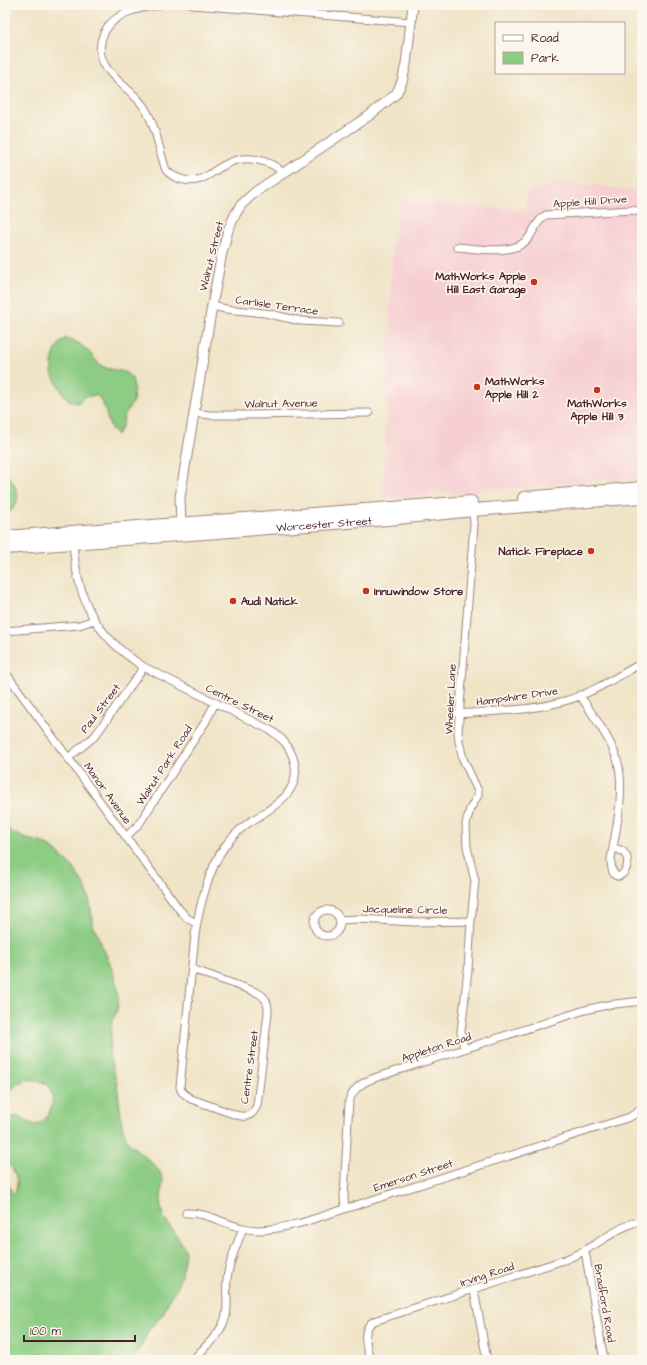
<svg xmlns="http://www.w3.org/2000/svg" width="647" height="1365" font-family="'Architects Daughter',sans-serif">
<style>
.built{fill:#f7cfd2}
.green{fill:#8ccc84;stroke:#6b7658}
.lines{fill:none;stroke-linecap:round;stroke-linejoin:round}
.minor-casing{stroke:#9d8279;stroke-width:9}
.tertiary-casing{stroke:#9d8279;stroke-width:11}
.trunk-casing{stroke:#9d8279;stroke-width:14}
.minor{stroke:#fff;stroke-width:7}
.tertiary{stroke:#fff;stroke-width:9}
.trunk{stroke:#fff;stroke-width:12}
.poi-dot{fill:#c8321e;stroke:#fbf7ec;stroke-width:1.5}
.labels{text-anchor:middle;stroke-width:3.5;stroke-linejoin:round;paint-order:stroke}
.street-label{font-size:11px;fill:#4a1f2b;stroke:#fbf7ec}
.poi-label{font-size:11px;font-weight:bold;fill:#4a1f2b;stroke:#fbf7ec;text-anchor:start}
</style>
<rect width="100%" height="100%" fill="#fbf7ec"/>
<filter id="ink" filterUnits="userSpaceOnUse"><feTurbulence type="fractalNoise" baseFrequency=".025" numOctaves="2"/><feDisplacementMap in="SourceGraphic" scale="8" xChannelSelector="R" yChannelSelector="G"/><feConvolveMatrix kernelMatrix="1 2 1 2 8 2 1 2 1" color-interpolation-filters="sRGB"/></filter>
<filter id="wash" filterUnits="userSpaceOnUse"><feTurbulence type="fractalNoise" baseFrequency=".012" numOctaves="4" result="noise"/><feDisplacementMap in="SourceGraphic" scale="16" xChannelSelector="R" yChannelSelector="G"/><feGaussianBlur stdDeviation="0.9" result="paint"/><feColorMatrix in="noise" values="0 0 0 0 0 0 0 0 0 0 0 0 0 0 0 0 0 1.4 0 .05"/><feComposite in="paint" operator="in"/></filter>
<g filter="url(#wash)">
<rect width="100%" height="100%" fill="#f0e4c7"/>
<path class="built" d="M 555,183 L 606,186 L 642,193 L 642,477 L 381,499 L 384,475 L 392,251 L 400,200 L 525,210 L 527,193 Z"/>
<path class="green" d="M 64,339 L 71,339 L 80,344 L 90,353 L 99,364 L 106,368 L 125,372 L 132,378 L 134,388 L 133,402 L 124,416 L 123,424 L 117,435 C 106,427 108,413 102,402 C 101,400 98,397 96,395 L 84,397 L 78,403 C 68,402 64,396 60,388 C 58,384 55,380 53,376 C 49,365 55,346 64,339 Z
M 5,473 C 13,479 21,494 16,504 C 14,507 12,509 10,512 L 5,513 Z
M 5,826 L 12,832 L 27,839 L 40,842 L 51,847 L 72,866 L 85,886 L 89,898 L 94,927 L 111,966 L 117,985 L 119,995 L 118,1007 L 111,1026 L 111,1035 L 109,1054 L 117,1084 L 122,1125 L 126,1137 L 130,1144 L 148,1159 L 160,1172 L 163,1180 L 161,1199 L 161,1208 L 164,1218 L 180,1240 L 184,1248 L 185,1253 L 182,1272 L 177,1288 L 171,1296 L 163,1314 L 149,1330 L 134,1360 L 5,1360 L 5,1175 L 12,1193 L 14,1194 C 21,1182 14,1169 5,1160 L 5,1122 C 20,1109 21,1122 36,1125 C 38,1124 42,1122 44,1120 C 57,1106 56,1081 33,1080 C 30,1079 24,1080 21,1082 C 14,1085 10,1093 5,1097 Z"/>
</g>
<g filter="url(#ink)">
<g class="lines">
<g class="minor-casing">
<path id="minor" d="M 159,5 C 137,8 110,13 102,38 C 99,48 100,58 106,67 C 117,84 138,94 147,112 C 157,129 159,151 166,170 C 171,176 176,178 184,180 C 205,184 211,170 229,163 C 245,155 270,159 283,173
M 193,5 L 411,22
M 457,247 C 477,248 511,256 527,240 C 534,232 536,221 546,215 L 632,210 L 637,211 L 642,214
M 212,306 L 226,309 L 265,313 L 301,321 L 339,323
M 194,413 L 210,415 L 245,415 L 369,413
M 73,543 C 77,600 95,636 144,667 L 270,730 C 282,738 290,746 294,761 C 303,794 269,809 247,824 C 239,830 231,838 225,846 C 209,868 199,908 195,935 L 180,1087 L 182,1092 L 191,1099 L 236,1115 C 246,1118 253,1116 257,1105 L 268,1013 C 268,1002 266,997 256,992 L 192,969
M 5,631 L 79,625 L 94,620
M 5,672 L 179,909 L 187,918 L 197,924
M 580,695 C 593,716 609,736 617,759 C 626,788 616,829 611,859 C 611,901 647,853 613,848
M 458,714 C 494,711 533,711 568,700 C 594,692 618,676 642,663
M 68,758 L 95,736 L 144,667
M 126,837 L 139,824 L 206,721 L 215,703
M314 923a13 13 0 1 1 26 0a13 13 0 1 1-26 0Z
M 339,920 L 359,919 L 415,922 L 471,921
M 464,1049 L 461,1032 L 468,970 L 471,921 L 475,881 L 467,847 L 466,824 L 470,809 L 478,795 L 478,791 L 463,759 L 459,741 L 458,732 L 474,525 L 473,510
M 345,1208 L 344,1196 L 349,1101 C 354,1087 363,1082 377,1077 L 585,1010 L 607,1005 L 642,1001
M 186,1213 C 206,1212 224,1224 243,1228 C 262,1233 282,1227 301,1223 L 630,1117 L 642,1109
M 585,1251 L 604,1360
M 474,1290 L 487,1360
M 193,1360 C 203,1348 218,1337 224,1322 C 230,1308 225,1293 227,1279 C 229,1261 237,1245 243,1228
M 370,1360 C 367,1347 360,1329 374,1321 L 564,1260 C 574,1256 583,1252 592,1246 C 609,1236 623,1225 642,1220"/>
</g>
<g class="tertiary-casing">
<path id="tertiary" d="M 181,524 L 180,497 L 212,306 L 222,253 L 228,230 L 236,213 L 241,205 L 255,192 L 370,115 L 396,94 L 402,82 L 406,64 L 413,5"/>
</g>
<g class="trunk-casing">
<g id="trunk">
<path d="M 524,498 L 642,488"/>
<path d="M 5,537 L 471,502"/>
<path id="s1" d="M 5,548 L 388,519 L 473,510 L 642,497"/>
</g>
</g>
<use href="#minor" class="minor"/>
<use href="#tertiary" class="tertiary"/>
<use href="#trunk" class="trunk"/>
</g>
</g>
<g class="poi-dot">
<circle cx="534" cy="282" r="4"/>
<circle cx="477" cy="387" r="4"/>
<circle cx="597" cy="390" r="4"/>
<circle cx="591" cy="551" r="4"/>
<circle cx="366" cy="591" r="4"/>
<circle cx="233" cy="601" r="4"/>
</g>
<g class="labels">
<g class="street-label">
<text transform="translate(590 201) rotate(-4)" y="4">Apple Hill Drive</text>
<text transform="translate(211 256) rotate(-76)" y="4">Walnut Street</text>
<text transform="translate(277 305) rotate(8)" y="4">Carlisle Terrace</text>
<text transform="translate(281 403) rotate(-1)" y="4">Walnut Avenue</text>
<text dy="4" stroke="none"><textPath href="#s1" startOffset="320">Worcester Street</textPath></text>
<text transform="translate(517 696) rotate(-8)" y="4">Hampshire Drive</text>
<text transform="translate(450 699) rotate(-87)" y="4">Wheeler Lane</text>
<text transform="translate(240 703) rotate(26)" y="4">Centre Street</text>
<text transform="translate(100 708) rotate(-53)" y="4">Paul Street</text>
<text transform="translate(164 765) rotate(-57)" y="4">Walnut Park Road</text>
<text transform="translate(108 793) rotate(54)" y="4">Manor Avenue</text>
<text transform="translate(405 909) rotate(1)" y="4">Jacqueline Circle</text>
<text transform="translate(436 1047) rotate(-18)" y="4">Appleton Road</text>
<text transform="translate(249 1067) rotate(-82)" y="4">Centre Street</text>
<text transform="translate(413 1175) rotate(-18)" y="4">Emerson Street</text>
<text transform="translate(487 1274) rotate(-18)" y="4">Irving Road</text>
<text transform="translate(605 1303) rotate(80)" y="4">Bradford Road</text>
</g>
<g class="poi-label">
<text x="526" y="280" text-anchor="end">MathWorks Apple<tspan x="526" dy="13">Hill East Garage</tspan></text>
<text x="485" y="385">MathWorks<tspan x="485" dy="13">Apple Hill 2</tspan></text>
<text x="597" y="407" text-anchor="middle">MathWorks<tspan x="597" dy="13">Apple Hill 3</tspan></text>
<text x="583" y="555" text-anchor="end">Natick Fireplace</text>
<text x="374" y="595">Innuwindow Store</text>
<text x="241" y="605">Audi Natick</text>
</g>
</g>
<rect width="647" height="1365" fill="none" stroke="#fbf7ec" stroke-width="20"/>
<rect x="495" y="22" width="130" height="52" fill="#fbf7ec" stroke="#b4a19f"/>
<rect x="503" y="35" width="20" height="6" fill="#ffffff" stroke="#b4a19f"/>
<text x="531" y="42" font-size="12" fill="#4a1f2b">Road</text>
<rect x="503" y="52" width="20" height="12" fill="#8ccc84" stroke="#b4a19f"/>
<text x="531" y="62" font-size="12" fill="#4a1f2b">Park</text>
<path d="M24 1335v6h111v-6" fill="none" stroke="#4a1f2b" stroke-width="2"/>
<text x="30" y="1335" font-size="12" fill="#4a1f2b" stroke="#fbf7ec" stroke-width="3" paint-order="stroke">100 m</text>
</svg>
